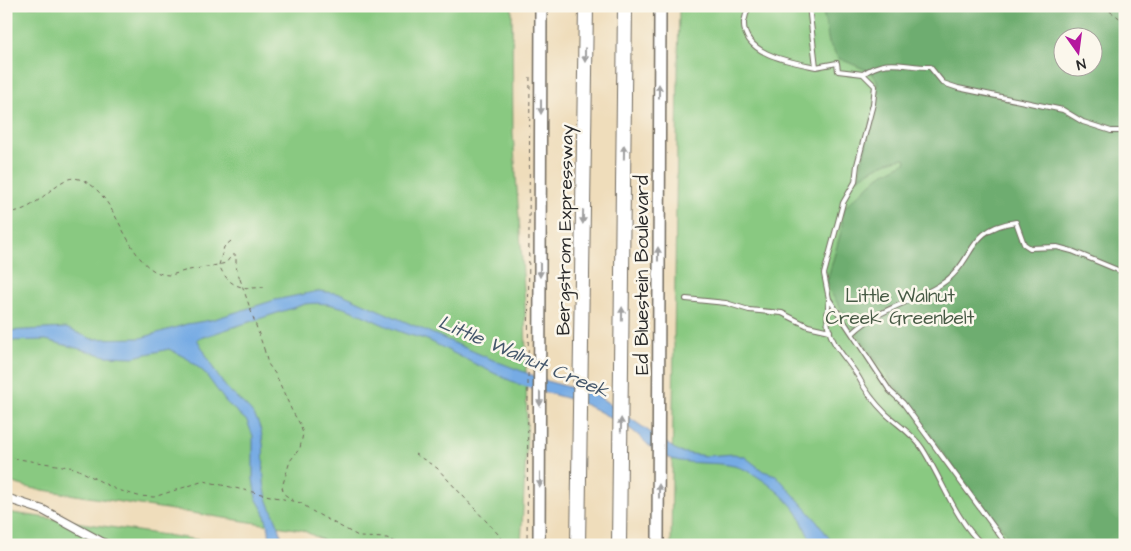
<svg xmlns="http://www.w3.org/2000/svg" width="1131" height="551" font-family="'Architects Daughter',sans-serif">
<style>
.green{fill:#89c981;stroke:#5a7a56;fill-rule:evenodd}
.forest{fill:#6ead6f;stroke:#4c6c4d;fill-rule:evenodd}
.water{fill:#76abe4;stroke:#506b88}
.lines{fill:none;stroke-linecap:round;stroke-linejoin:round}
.service-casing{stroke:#70695d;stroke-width:6}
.minor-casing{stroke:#70695d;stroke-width:10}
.secondary-casing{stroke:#70695d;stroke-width:14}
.motorway-casing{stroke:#70695d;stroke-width:16}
.path{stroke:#70695d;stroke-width:1;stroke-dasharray:4 4;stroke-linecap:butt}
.service{stroke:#fff;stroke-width:4}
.minor{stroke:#fff;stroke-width:8}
.secondary{stroke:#fff;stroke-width:11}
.motorway{stroke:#fff;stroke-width:14}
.path-bridge{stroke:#70695d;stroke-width:1;stroke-dasharray:4 4;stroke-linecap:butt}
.oneway{fill:#a0a0a0}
.labels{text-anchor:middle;stroke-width:5;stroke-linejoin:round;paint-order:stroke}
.street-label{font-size:19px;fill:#2b2b2b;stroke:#fbf7ec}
.park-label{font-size:19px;fill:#475a45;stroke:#fbf7ec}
.water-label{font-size:20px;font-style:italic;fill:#45586c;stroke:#fbf7ec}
</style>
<rect width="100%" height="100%" fill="#fbf7ec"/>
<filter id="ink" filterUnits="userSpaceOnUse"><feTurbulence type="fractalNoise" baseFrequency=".02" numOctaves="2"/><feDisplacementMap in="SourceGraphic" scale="10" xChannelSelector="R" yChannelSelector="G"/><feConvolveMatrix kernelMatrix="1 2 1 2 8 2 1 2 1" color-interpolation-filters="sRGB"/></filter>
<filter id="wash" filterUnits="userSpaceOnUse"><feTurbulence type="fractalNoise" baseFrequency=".0096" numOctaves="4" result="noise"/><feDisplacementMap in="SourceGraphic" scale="20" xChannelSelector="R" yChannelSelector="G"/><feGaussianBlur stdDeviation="1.12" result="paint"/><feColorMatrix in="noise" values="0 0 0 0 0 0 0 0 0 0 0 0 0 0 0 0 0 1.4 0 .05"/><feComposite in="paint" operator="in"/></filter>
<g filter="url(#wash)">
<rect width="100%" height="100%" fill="#efddbb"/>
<path class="green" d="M 6,6 L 512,6 L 513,133 L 525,303 L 527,434 L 521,545 L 333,545 L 302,530 L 30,488 L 6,481 Z
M 679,6 L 1125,6 L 1125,545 L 671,545 ZM 1064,38 L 1094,38 L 1094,68 L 1064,68 Z
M 6,512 L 234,545 L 6,545 Z"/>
<path class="forest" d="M 822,6 L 1125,6 L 1125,545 L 1011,545 L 1003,528 L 989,514 L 955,469 L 861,339 L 829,290 L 827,281 L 841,232 L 844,208 L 879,176 L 906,162 L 905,158 C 888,160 871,169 858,179 L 878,93 L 877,80 L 871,72 L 838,58 L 829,43 ZM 1064,38 L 1094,38 L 1094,68 L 1064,68 Z"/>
<path class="water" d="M 319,291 L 342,294 L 493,360 L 550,382 L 595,394 L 679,452 L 706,456 L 734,454 L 745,457 L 763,471 L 776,475 L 817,521 L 834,545 C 803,545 809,530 796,511 C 784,495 767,482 750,472 C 723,457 689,469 662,455 C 648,448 640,434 627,427 C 611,418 593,407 576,401 C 557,395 537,391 518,384 C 488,371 459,356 430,341 C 421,337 410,336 401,332 C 368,320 341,299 305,304 L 197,339 C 206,353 212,369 222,382 C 232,397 250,405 258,422 C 268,445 260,470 266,494 C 270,512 282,524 282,545 L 270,545 L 269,530 L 264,512 L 256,498 L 253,479 L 253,436 L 247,421 L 226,402 L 204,372 L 188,359 L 169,349 L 133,357 L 106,356 L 46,340 L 6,341 L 6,331 L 66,328 L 92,339 L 141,338 L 187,324 L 211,320 L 275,300 Z"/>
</g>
<g filter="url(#ink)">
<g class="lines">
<g class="service-casing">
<path id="service" d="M 749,6 C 747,11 745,17 744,22 C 742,55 792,62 816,67
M 809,6 L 816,67 L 837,63 L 838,71 L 863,74 L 875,86 L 873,104 L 857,165 L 855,182 L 843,203 L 824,274 L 829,299 L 890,391 L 903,403 L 1007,545
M 863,74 C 887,57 903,67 930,67 L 943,83 L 958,88 L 1063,110 L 1083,122 L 1111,131 L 1125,131
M 1123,272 L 1125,264
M 686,299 L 726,303 L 749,310 L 782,313 L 808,326 L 830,331
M 829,299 C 828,308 826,317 828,326 C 832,347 848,359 859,378 C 866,392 874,402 886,414 C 899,426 912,433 922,448 C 942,479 955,520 983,545
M 853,333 C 878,309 911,303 940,285 C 977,262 964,229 1016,222 L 1024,244 L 1030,248 L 1057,247 L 1072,251 L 1125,273"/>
</g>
<g class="minor-casing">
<path id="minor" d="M 6,498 L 43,510 L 107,545"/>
</g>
<g class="secondary-casing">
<path id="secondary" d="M 539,545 L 541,6
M 658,545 L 660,6"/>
</g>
<g class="motorway-casing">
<path id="motorway" d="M 578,545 L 586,6
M 619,545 L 625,6"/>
</g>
<path class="path" d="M 1087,6 L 1092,9 C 1107,7 1114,13 1125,23
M 6,212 C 40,214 56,172 79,179 C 120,190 126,275 170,275 C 176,274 183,271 189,270 C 201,268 214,266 226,263 L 232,255 L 236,255 L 236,267 L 240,279
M 231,241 L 224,247 L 219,265 C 228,287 242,290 264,287
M 264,349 L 268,364 L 276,375 L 292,411 L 300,424 L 303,434 L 300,448 L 290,461 L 282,487 L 284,494 L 294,501
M 415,454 L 437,468 L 499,535 L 504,545
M 6,457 L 75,468 L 115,489 L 138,496 L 154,497 L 204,481 L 301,503 L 312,511 L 360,537 L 387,538 L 402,545
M 527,545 L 530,73"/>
<use href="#service" class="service"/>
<use href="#minor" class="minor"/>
<use href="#secondary" class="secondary"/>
<use href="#motorway" class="motorway"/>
<path class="path-bridge" d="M 240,279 L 264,349"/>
</g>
<defs><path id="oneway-solid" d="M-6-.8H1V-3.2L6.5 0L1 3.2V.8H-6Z" transform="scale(1.25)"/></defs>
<g class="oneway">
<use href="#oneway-solid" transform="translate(585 55) rotate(90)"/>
<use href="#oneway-solid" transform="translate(659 91) rotate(-90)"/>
<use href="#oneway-solid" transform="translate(541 107) rotate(90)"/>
<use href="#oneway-solid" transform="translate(624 152) rotate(-89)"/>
<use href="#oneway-solid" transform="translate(583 217) rotate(91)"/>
<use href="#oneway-solid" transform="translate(658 254) rotate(-90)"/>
<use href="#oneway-solid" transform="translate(540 270) rotate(90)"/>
<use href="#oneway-solid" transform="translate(622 314) rotate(-89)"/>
<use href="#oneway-solid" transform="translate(540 399) rotate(90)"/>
<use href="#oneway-solid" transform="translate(621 425) rotate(-89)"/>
<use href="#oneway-solid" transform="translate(540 480) rotate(90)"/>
<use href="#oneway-solid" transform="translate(659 491) rotate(-90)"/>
</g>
</g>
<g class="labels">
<g class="street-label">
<text transform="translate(564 230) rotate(-89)" y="7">Bergstrom Expressway</text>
<text transform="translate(641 275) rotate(-90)" y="7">Ed Bluestein Boulevard</text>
</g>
<g class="park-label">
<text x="900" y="302">Little Walnut<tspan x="900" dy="22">Creek Greenbelt</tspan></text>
</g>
<g class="water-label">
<text transform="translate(524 356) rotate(23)" y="7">Little Walnut Creek</text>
</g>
</g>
<rect width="1131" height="551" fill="none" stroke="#fbf7ec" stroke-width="25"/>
<g transform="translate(1078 52) rotate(166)"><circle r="24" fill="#fbf7ec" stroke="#a8a59f"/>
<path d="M0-4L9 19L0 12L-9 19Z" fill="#b5179e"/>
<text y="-8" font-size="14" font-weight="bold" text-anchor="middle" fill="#2b2b2b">N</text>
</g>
</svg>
